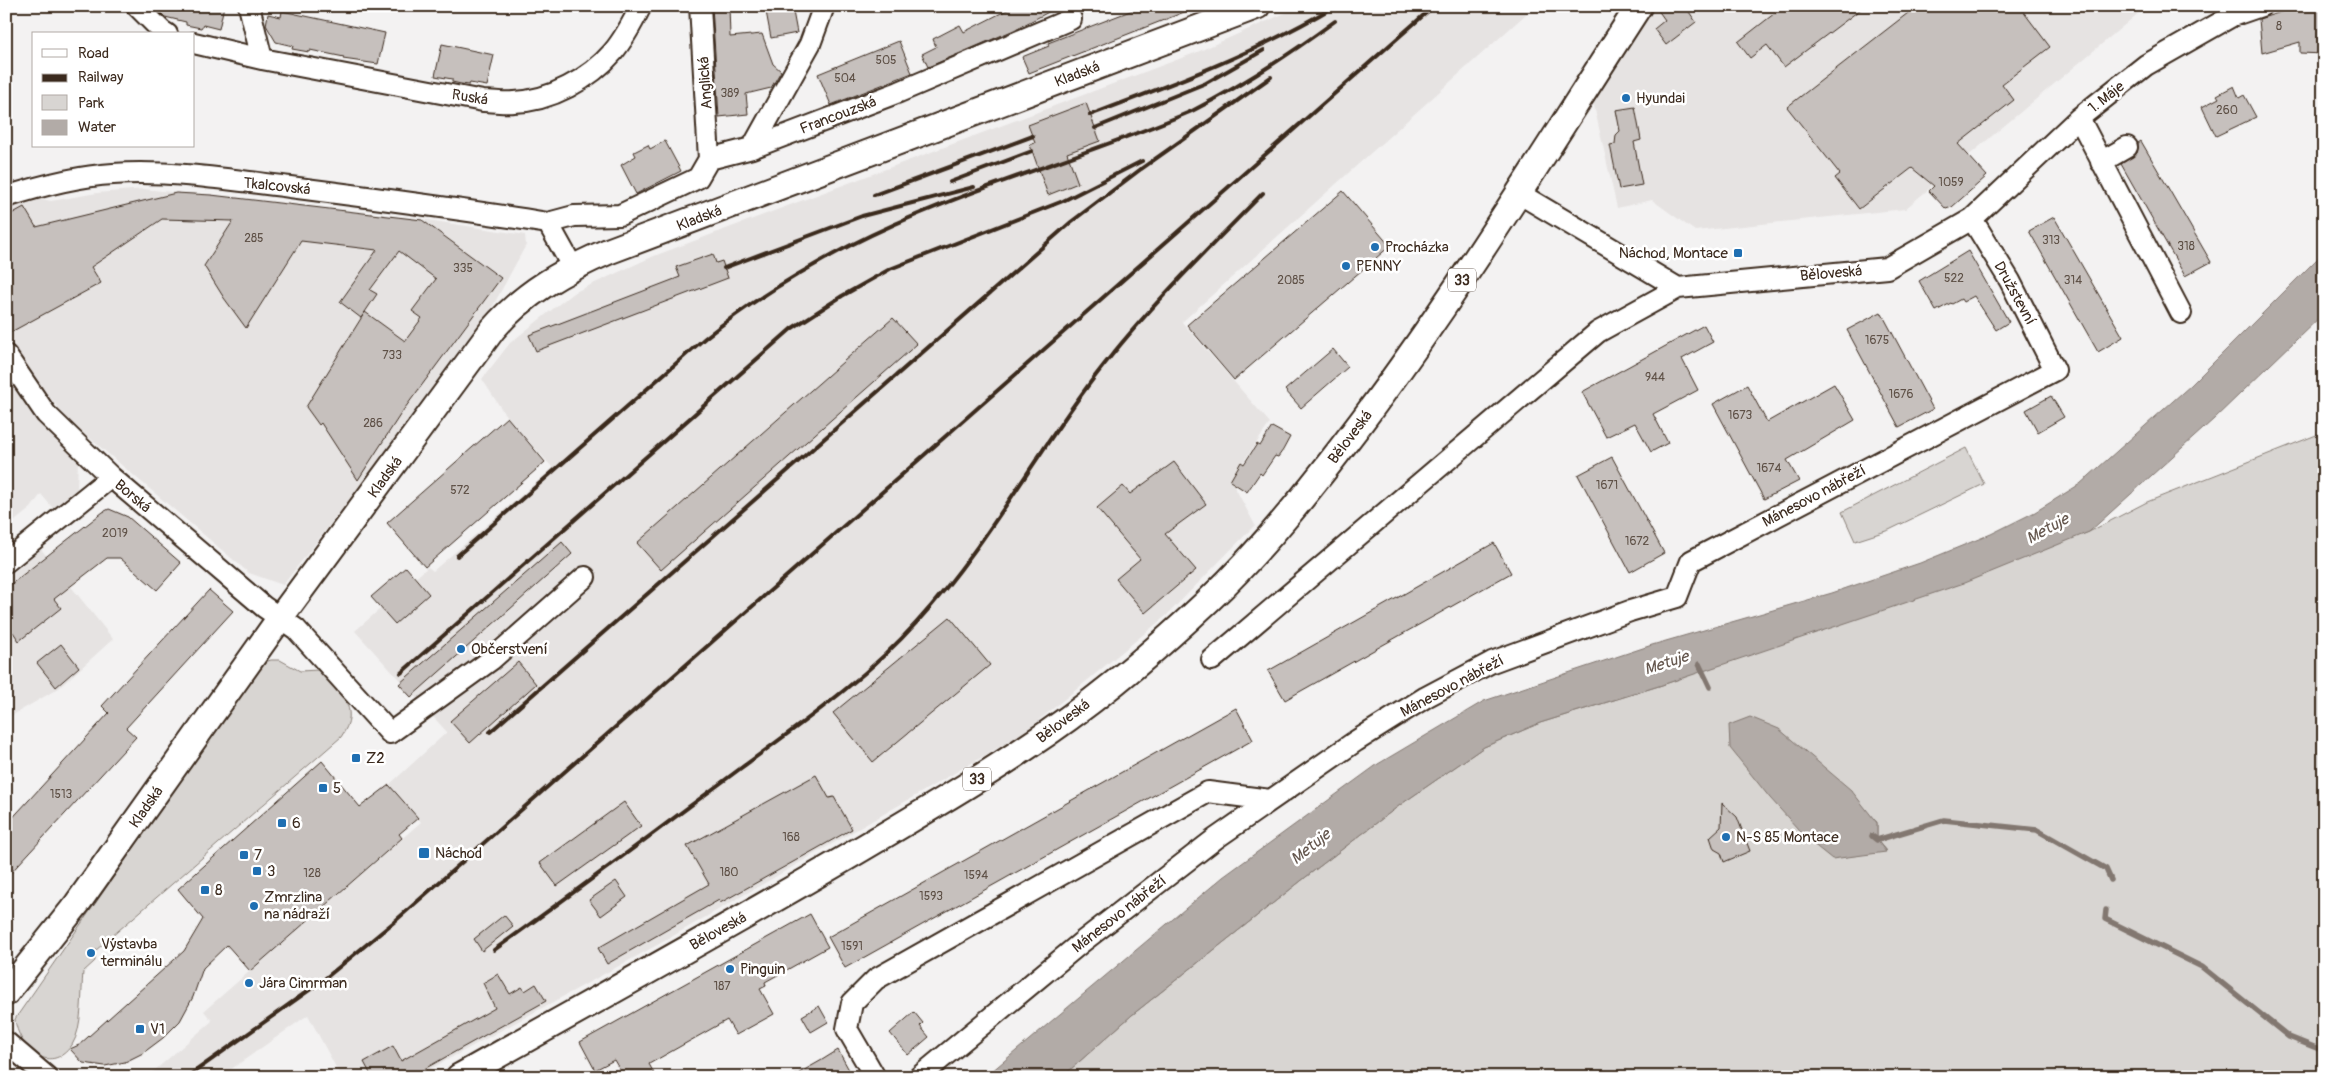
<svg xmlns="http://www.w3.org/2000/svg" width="2330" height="1083" font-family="Pangolin,sans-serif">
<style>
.built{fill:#e6e3e2}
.green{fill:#d8d5d2;stroke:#8a8078;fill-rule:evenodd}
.water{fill:#b2aba7;stroke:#827770}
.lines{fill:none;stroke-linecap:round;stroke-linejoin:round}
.stream{stroke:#827770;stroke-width:5.5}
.building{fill:#c6c0bd;stroke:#3b2a1e}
.minor-casing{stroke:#3b2a1e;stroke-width:24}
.major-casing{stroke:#3b2a1e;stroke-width:29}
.minor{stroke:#fff;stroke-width:20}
.major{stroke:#fff;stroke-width:25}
.rail{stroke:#3b2a1e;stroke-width:4}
.poi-dot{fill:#1f6fb2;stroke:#fff;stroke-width:2}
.labels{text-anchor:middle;stroke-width:5;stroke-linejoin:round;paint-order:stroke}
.number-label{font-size:12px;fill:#5e5046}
.shield{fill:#fff;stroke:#766a62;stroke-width:1}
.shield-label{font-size:14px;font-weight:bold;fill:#3b2a1e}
.street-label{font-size:15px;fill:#3b2a1e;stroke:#fff}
.poi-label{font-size:15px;fill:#3b2a1e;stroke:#fff;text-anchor:start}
.water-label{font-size:16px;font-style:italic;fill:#65574e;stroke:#fff}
</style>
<rect width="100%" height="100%" fill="#f3f2f2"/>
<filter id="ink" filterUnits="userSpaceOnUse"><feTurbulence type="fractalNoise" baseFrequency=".02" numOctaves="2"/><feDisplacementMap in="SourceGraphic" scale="10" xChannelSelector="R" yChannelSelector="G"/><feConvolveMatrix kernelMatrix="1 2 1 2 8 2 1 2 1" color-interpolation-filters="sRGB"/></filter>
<g filter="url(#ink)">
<path class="built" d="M 1301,6 L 1535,6 L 1182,322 L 1270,423 L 1231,480 L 1255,525 L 1167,615 L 1022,734 L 659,944 L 416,1077 L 341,1077 L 308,1015 L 220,1077 L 147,1077 L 212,1021 L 204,1011 L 421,822 L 389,785 L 447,732 L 355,631 L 428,567 L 433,571 L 553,468 L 508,419 L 482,379 L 510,343 L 573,293 L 654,256 L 1195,53 Z
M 1655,6 L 2147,6 L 1905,209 L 1695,231 L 1652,200 L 1617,208 L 1593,101 Z
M 144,189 L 427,220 L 525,235 L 526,245 L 489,313 L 462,355 L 283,585 L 249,573 L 66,418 L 23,363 L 6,330 L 6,191 L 51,201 L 97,193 Z
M 6,371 L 36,416 L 78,460 L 77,490 L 57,513 L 41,494 L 31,508 L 6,528 Z
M 41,549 L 113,639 L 59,688 L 6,719 L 6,579 Z"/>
<path class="green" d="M 2324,432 L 2324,1077 L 1062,1077 L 1132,1015 L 1311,873 L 1400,805 L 1484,747 L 1540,723 L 1662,685 L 2089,532 L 2147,502 ZM 1779,729 L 1877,822 L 1877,840 L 1886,851 Z
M 1966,448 L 1984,484 L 1889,530 L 1855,541 L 1842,512 Z
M 271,660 L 280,660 L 300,671 L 318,670 C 339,692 362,707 341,737 L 95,951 L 95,961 L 83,972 C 81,992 83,1028 72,1045 C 49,1077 18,1047 15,1019 L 262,663 Z"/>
<path class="water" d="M 2324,252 L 2324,313 L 2214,419 L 2089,532 L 1964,583 L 1662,685 L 1540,723 L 1484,747 L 1400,805 L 1311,873 L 1132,1015 L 1062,1077 L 985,1077 L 1223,877 L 1378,764 L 1484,701 L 1652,645 L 1832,593 L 1920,563 L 1991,534 L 2035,512 L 2080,484 L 2191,385 Z
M 1750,717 L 1779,729 L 1851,790 L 1877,823 L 1877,840 L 1886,852 L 1832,859 L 1807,839 L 1770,798 L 1730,748 L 1729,725 Z"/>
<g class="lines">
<path class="stream" d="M 1699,664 L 1710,687
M 1872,836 L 1877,840 L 1944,820 L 2037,830 L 2106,869 L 2111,880
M 2106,910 L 2105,919 L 2202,967 L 2289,1037 L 2324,1051"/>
</g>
<path class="building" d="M 154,6 L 224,6 L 219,29 L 203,25 L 201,28 L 186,25 L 186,22 L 165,17 Z
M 712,6 L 729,6 L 730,37 L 762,34 L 773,64 L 781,71 L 771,88 L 746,94 L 748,114 L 719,117 Z
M 765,6 L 792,6 L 797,33 L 771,38 Z
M 1015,6 L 1060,6 L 1014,30 L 928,67 L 922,54 L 936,47 L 933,39 L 960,25 L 964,32 Z
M 1143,6 L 1197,7 L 1029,73 L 1022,57 L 1049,46 L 1048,43 Z
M 1655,6 L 1685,6 L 1696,22 L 1666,45 L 1654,29 L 1665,20 Z
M 1784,6 L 1865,6 L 1784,67 L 1767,45 L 1750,58 L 1738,42 Z
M 1917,6 L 2019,6 L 2050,47 L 2002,84 L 2014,100 L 1958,144 L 1987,176 L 1952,207 L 1946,209 L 1929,191 L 1934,186 L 1912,168 L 1859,209 L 1835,178 L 1840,174 L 1787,107 Z
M 2300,6 L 2324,6 L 2324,54 L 2300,53 L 2300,42 L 2262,53 L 2259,19 Z
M 282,11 L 385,33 L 378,64 L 343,59 L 344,57 L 310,50 L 309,52 L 292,49 L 293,46 L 276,42 L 266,25 L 268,14 L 281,17 Z
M 899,41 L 912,73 L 831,105 L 818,74 Z
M 442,44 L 494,55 L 487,86 L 470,83 L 469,85 L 461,84 L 452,82 L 452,79 L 435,76 Z
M 2234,86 L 2239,98 L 2244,95 L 2256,117 L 2216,136 L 2202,107 L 2219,98 L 2217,95 Z
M 1086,103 L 1100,141 L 1067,153 L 1078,183 L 1048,195 L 1030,145 L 1035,143 L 1028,125 Z
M 1635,107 L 1641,140 L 1634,142 L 1642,185 L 1619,189 L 1610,145 L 1615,144 L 1616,135 L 1620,131 L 1616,110 Z
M 665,141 L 681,171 L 636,194 L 621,165 L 636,156 L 634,152 L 648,145 L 650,149 Z
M 2141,141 L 2211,262 L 2185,276 L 2121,164 L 2137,153 L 2138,143 Z
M 1343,191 L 1390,246 L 1234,380 L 1187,325 Z
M 176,193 L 211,195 L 422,220 L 501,278 L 402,412 L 358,480 L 321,423 L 319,425 L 306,407 L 365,312 L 405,341 L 422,318 L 412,311 L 436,279 L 399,251 L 370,290 L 377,294 L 361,318 L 340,302 L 377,250 L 301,241 L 246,328 L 224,298 L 204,266 L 233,221 L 162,219 L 91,267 L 101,283 L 11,332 L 6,322 L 6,217 L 24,207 L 36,227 Z
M 2054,217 L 2123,337 L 2098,352 L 2029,231 Z
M 1968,251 L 2009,322 L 1996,330 L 1974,296 L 1963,302 L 1961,299 L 1952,304 L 1951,303 L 1936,311 L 1919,281 Z
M 713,254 L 716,263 L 722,261 L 728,278 L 536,351 L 529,335 L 680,277 L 676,267 Z
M 1881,312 L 1933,409 L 1899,427 L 1847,330 Z
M 893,318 L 917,344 L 661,570 L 637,543 Z
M 1704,325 L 1713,342 L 1682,359 L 1698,390 L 1653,414 L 1668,443 L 1651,452 L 1635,423 L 1606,437 L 1582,392 Z
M 1333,349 L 1348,367 L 1301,408 L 1285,390 Z
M 1834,384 L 1855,420 L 1787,460 L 1799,481 L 1764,499 L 1713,404 L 1747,385 L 1767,422 Z
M 2051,396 L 2064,417 L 2038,432 L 2026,410 Z
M 507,417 L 545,462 L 425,567 L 387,523 Z
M 1272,427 L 1290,437 L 1283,450 L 1278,457 L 1275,456 L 1262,475 L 1260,473 L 1247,492 L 1230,481 L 1241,462 L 1244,464 L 1257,444 L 1260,446 Z
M 1612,457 L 1664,553 L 1630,572 L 1578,475 Z
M 1174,462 L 1206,504 L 1165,534 L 1196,570 L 1145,613 L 1116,579 L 1140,559 L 1097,508 L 1123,486 L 1130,494 Z
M 109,509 L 128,517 L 181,563 L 157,590 L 120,558 L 107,558 L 54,599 L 61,608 L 19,641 L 13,632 L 6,638 L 6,588 L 103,512 Z
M 562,542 L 572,554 L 411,697 L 399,684 Z
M 1494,543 L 1511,573 L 1285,700 L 1268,671 Z
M 406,567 L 429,594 L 395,624 L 371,597 Z
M 209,590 L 233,611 L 126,728 L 136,737 L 6,878 L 6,825 L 109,713 L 102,706 Z
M 950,617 L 990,665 L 873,762 L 833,713 Z
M 61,644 L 79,667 L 56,687 L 37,663 Z
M 518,662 L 536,684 L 470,743 L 450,721 Z
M 1236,708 L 1253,740 L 845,968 L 828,937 Z
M 322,761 L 360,807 L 389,785 L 418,818 L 399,834 L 402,838 L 250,971 L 227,945 L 203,968 L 193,997 L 180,1021 L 163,1038 L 143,1053 L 125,1062 L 105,1066 L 83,1063 L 70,1049 L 79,1045 L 184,951 L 203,919 L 178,889 Z
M 816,775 L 829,798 L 834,797 L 852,829 L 720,903 L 719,900 L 607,964 L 598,948 L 709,884 L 687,846 Z
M 624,802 L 641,826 L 557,886 L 540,863 Z
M 1722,803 L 1737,817 L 1750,851 L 1724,862 L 1721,853 L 1714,849 L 1710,837 L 1721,827 Z
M 616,881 L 627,897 L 601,916 L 589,900 Z
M 810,914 L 828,947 L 765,982 L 766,986 L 760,989 L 774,1014 L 736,1035 L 727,1020 L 649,1064 L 656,1077 L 624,1077 L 614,1060 L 595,1070 L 580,1042 Z
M 504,915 L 513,926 L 482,951 L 474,939 Z
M 498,974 L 510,994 L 522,987 L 525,991 L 536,984 L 546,1001 L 410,1077 L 372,1077 L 364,1062 L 393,1046 L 401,1061 L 495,1008 L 483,983 Z
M 819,1006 L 828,1022 L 811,1032 L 802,1016 Z
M 914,1012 L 923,1023 L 920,1026 L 929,1037 L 908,1055 L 890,1033 Z
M 838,1050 L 853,1077 L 792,1077 L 822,1060 Z"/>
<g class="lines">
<g class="minor-casing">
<path id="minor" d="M 137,6 L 162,31 L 167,34
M 249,6 L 262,59 L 483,101 C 494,101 504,103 514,102 C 550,101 590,79 613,52 C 624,39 633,22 641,6
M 700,6 L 709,159
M 194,43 L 262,59
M 2079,118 L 2181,313
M 752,148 L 810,44 L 824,6
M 2101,162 L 2127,147
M 1520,194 L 1678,288
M 6,197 C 40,186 77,176 113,174 C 170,170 233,180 290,187 C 376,198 462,209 548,223
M 573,268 L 548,223 L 574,216 L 620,215 L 698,178 L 709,159 L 752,148 L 899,92 L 1071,19
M 6,355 L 46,414 L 111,477 L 264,607 L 296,629 L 390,733 L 491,660 L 585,577
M 6,562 L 111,477
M 1212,660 L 1598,332 L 1678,288 L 1887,268 L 1972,219 L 2079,118 L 2146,65 L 2232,16 L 2261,6
M 6,1042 L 47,1077
M 875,1077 L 847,1029 L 852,1003 L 876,979 L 1208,792 L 1270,800
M 919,1077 L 1082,942 L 1215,839 L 1356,741 L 1426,697 L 1492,662 L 1630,611 L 1677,597 L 1691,561 L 2055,370 L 2010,281 L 1972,219"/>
</g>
<g class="major-casing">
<path id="major" d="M 6,993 L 77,904 L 280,618 L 493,329 C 525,292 565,270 609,251 L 1257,6
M 459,1077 C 599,998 740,921 878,839 C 927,810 977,781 1024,749 C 1090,706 1152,654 1209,600 C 1266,546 1315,483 1362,421 C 1462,288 1548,146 1639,6"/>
</g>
<use href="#minor" class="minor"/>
<use href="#major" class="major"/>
<path class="rail" d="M 1090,115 C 1173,84 1258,52 1335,6
M 1095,128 L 1206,83 L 1264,50
M 950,182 L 1032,151
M 874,195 L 1033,136
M 724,268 L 862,216 L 974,187
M 457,556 L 705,338 C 750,302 799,272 849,246 C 958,190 1080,159 1192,111 C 1243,85 1289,55 1335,21
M 401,673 L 791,329 L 842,296 L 890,269 L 1063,201 L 1142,161
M 490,732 L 1071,222 L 1141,169 L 1271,77
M 494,950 C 577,891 659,829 741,768 C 802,723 866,679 917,622 C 983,550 1029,465 1087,387 C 1139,317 1202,255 1263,193
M 187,1077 L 322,981 L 394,922 L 1434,6"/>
</g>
</g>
<g class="poi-dot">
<circle cx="1626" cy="98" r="5"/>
<circle cx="1375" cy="247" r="5"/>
<rect x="1733" y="248" width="10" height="10" rx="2.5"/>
<circle cx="1346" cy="266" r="5"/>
<circle cx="461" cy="649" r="5"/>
<rect x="351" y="753" width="10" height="10" rx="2.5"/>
<rect x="318" y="783" width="10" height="10" rx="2.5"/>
<rect x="277" y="818" width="10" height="10" rx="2.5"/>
<circle cx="1726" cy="837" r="5"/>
<rect x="418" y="847" width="12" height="12" rx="2.5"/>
<rect x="239" y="850" width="10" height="10" rx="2.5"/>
<rect x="252" y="866" width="10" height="10" rx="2.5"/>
<rect x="200" y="885" width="10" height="10" rx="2.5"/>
<circle cx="254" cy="906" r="5"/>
<circle cx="91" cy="953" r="5"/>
<circle cx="730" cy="969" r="5"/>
<circle cx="249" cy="983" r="5"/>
<rect x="135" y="1024" width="10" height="10" rx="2.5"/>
</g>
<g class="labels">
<g class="number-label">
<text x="2279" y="30">8</text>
<text x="886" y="64">505</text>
<text x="845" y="82">504</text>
<text x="730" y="97">389</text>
<text x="2227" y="114">260</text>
<text x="1951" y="186">1059</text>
<text x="254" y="242">285</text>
<text x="2051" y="244">313</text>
<text x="2186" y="250">318</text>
<text x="463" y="272">335</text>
<text x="1954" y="282">522</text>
<text x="1291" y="284">2085</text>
<text x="2073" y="284">314</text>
<text x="1877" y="344">1675</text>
<text x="392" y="359">733</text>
<text x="1655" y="381">944</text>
<text x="1901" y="398">1676</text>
<text x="1740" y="419">1673</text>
<text x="373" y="427">286</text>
<text x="1769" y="472">1674</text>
<text x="1607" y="489">1671</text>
<text x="460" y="494">572</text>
<text x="115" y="537">2019</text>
<text x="1637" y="545">1672</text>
<text x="61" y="798">1513</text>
<text x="791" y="841">168</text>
<text x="729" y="876">180</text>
<text x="312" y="877">128</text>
<text x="976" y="879">1594</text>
<text x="931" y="900">1593</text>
<text x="852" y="950">1591</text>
<text x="722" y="990">187</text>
</g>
<g class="shield">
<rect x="1448" y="268.5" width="28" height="23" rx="4"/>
<rect x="963" y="767.5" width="28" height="23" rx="4"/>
</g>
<g class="shield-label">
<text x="1462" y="285">33</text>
<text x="977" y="784">33</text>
</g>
<g class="street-label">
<text transform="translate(1077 74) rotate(-21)" y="5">Kladská</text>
<text transform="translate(705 83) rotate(-94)" y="5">Anglická</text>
<text transform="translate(470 97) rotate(9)" y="5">Ruská</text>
<text transform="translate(2106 97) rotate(-38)" y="5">1. Máje</text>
<text transform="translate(838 115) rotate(-21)" y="5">Francouzská</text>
<text transform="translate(277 186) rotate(6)" y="5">Tkalcovská</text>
<text transform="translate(699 218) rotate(-21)" y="5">Kladská</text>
<text transform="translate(1831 273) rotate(-5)" y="5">Běloveská</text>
<text transform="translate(2015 293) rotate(61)" y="5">Družstevní</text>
<text transform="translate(1350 437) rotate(-53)" y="5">Běloveská</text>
<text transform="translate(385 477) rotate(-54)" y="5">Kladská</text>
<text transform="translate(133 496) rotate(40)" y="5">Borská</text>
<text transform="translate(1814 496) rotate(-28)" y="5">Mánesovo nábřeží</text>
<text transform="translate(1452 686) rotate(-28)" y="5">Mánesovo nábřeží</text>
<text transform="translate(1063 721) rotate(-37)" y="5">Běloveská</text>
<text transform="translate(146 807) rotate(-55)" y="5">Kladská</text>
<text transform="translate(1119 914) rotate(-38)" y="5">Mánesovo nábřeží</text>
<text transform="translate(718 931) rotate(-29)" y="5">Běloveská</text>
</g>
<g class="poi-label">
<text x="1636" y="103">Hyundai</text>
<text x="1385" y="252">Procházka</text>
<text x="1728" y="258" text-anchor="end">Náchod, Montace</text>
<text x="1356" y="271">PENNY</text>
<text x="471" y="654">Občerstvení</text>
<text x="366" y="763">Z2</text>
<text x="333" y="793">5</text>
<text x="292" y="828">6</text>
<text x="1736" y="842">N-S 85 Montace</text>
<text x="435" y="858">Náchod</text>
<text x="254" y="860">7</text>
<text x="267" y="876">3</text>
<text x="215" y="895">8</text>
<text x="264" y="902">Zmrzlina<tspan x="264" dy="17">na nádraží</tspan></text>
<text x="101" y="949">Výstavba<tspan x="101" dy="17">terminálu</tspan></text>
<text x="740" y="974">Pinguin</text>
<text x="259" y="988">Jára Cimrman</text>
<text x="150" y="1034">V1</text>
</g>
<g class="water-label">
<text transform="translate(2047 528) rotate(-29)" y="6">Metuje</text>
<text transform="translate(1666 662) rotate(-18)" y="6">Metuje</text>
<text transform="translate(1310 846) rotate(-39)" y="6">Metuje</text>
</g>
</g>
<rect width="2330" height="1083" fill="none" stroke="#fff" stroke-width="25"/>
<rect x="12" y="12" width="2305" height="1058" fill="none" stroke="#3b2a1e" stroke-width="2" filter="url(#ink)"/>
<rect x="32" y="32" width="162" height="115" fill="#ffffff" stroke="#b1aaa5"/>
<rect x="42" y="49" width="25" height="8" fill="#ffffff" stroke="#b1aaa5"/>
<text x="78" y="58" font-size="15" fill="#3b2a1e">Road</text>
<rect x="42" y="74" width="25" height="8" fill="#3b2a1e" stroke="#b1aaa5"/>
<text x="78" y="82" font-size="15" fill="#3b2a1e">Railway</text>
<rect x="42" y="95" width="25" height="15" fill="#d8d5d2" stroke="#b1aaa5"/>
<text x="78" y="108" font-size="15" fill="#3b2a1e">Park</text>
<rect x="42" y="120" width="25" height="15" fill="#b2aba7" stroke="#b1aaa5"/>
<text x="78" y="132" font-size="15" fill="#3b2a1e">Water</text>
</svg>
